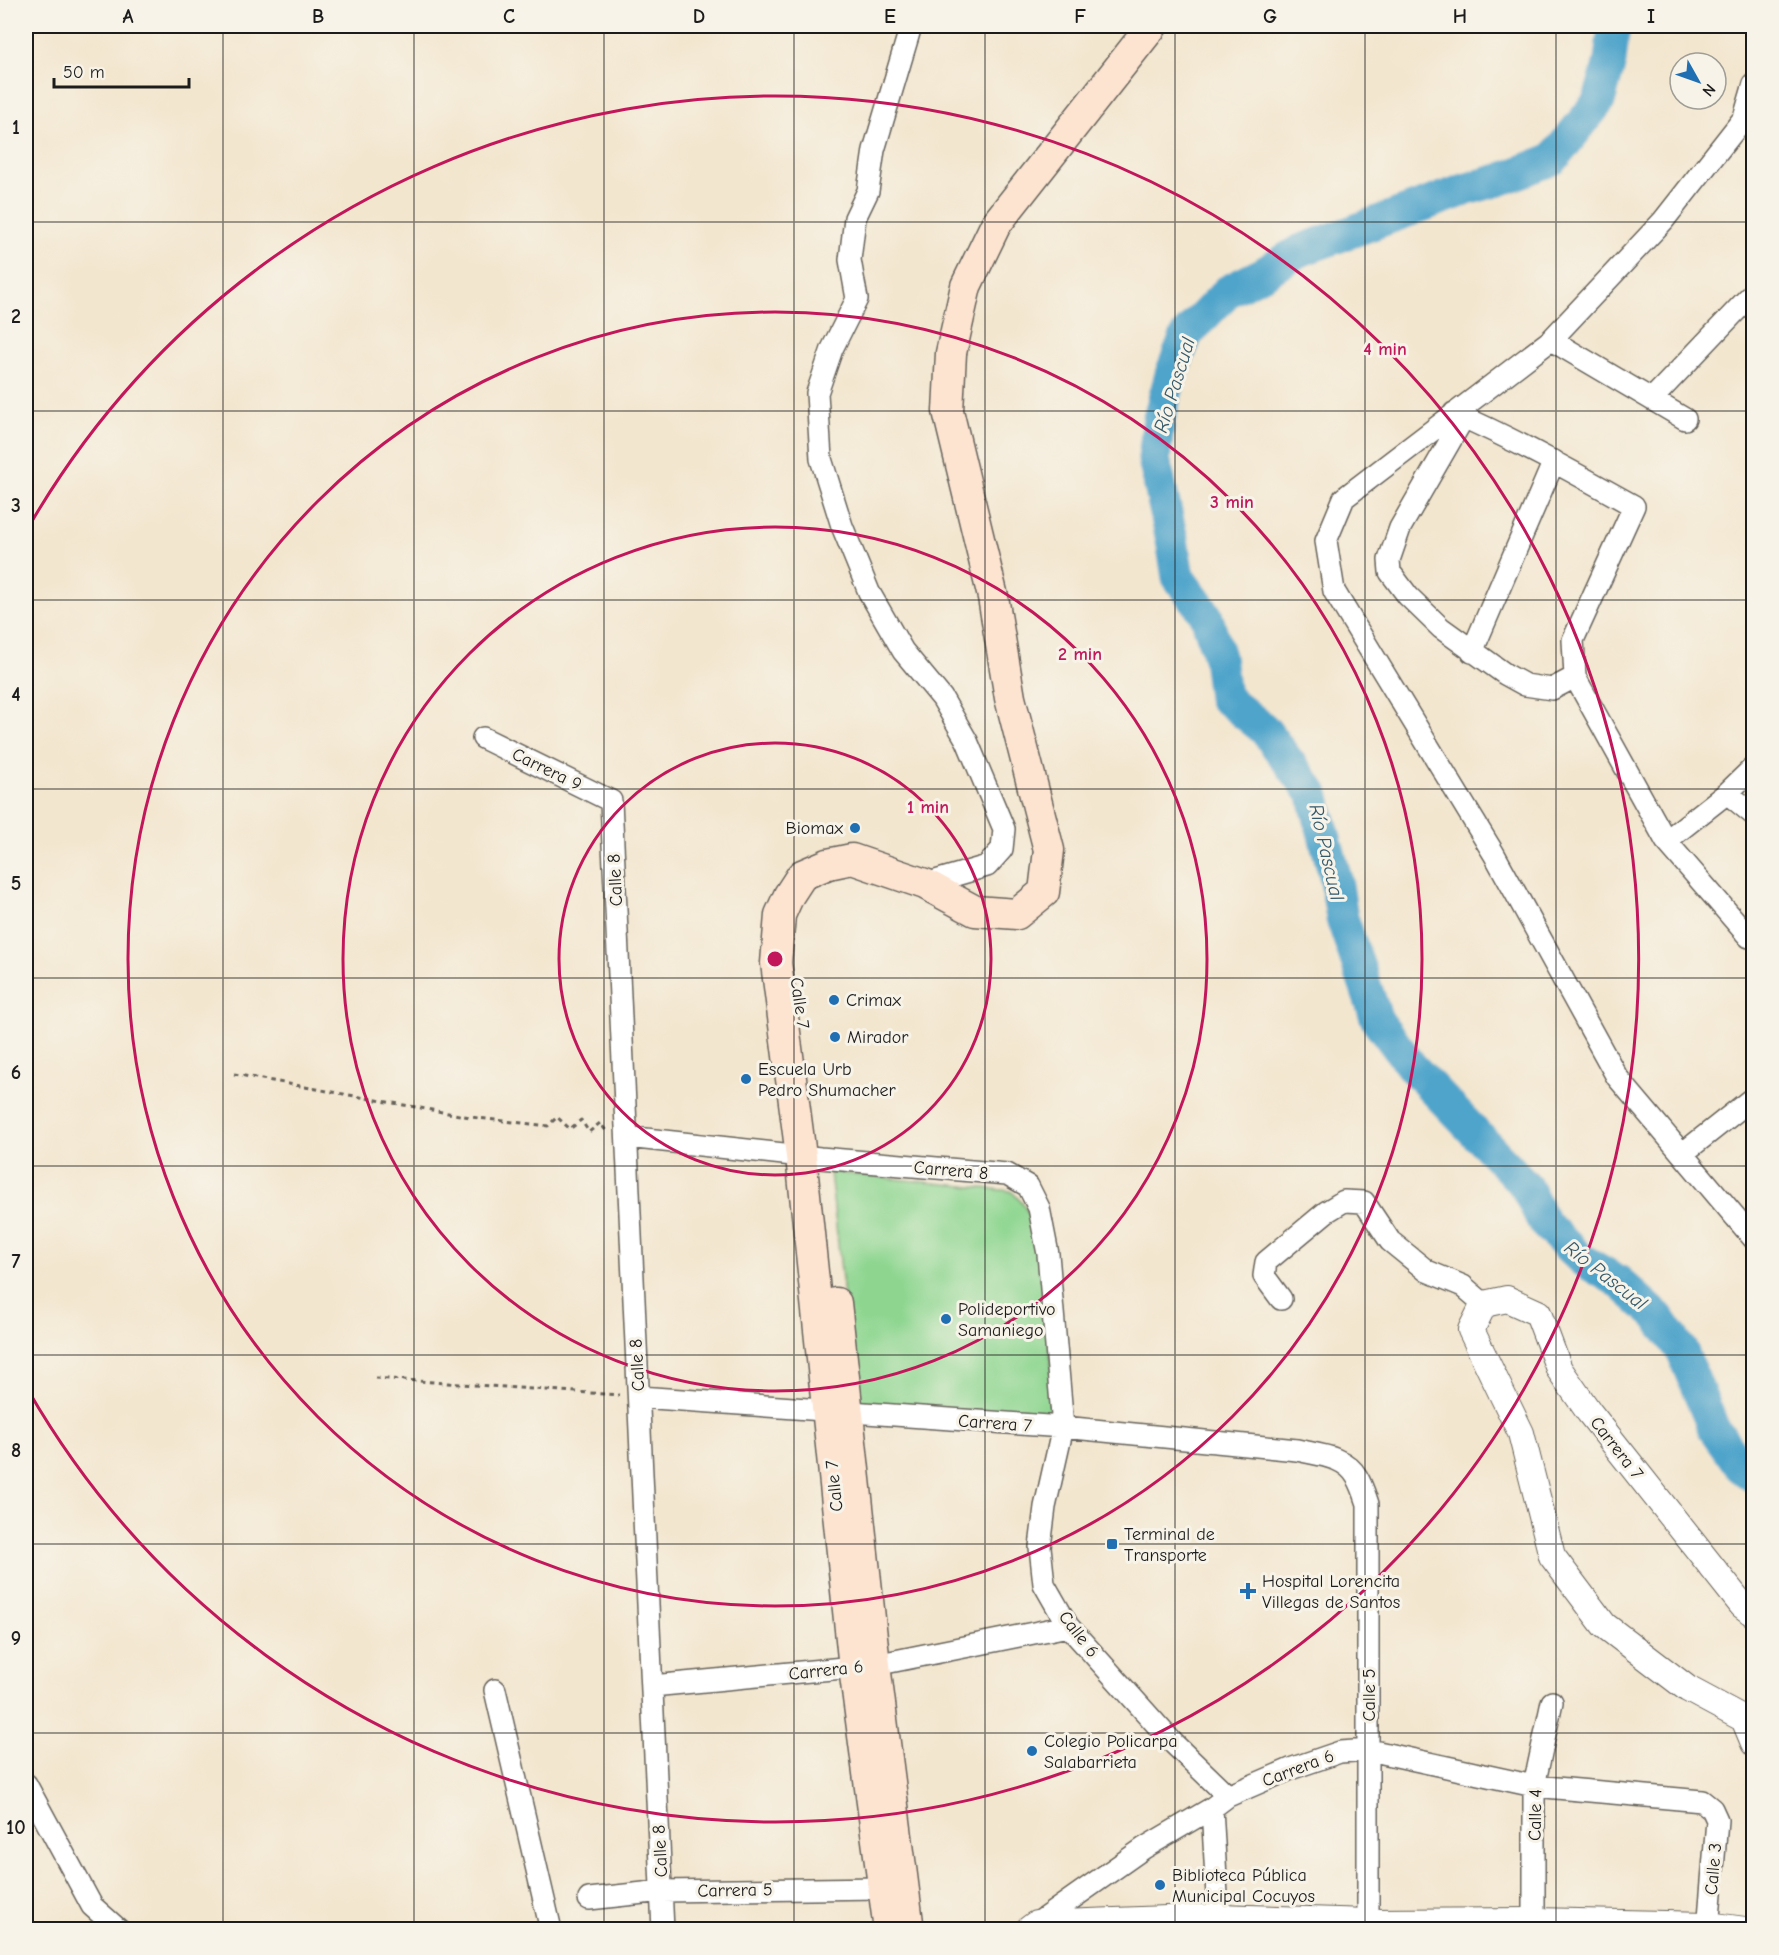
<svg xmlns="http://www.w3.org/2000/svg" width="1779" height="1955" font-family="'Comic Neue',sans-serif">
<style>
.green{fill:#8ed690;stroke:#557956;stroke-width:1.5}
.lines{fill:none;stroke-linecap:round;stroke-linejoin:round}
.river{stroke:#4fa4cb;stroke-width:33}
.minor-casing{stroke:#67635b;stroke-width:24}
.tertiary-casing{stroke:#67635b;stroke-width:28}
.secondary-casing{stroke:#67635b;stroke-width:33}
.path{stroke:#67635b;stroke-width:3;stroke-dasharray:4.5 4.5;stroke-linecap:butt}
.minor{stroke:#fff;stroke-width:21}
.tertiary{stroke:#fff;stroke-width:26}
.secondary{stroke:#fde4d1;stroke-width:30}
.grid{fill:none;stroke:#1c1c1c;stroke-width:1.5;stroke-opacity:0.55}
.ring{fill:none;stroke:#c2185b;stroke-width:3}
.poi-dot{fill:#1f6fb2;stroke:#f7f3e8;stroke-width:2}
.labels{text-anchor:middle;stroke-width:6;stroke-linejoin:round;paint-order:stroke}
.street-label{font-size:18px;fill:#1c1c1c;stroke:#f7f3e8}
.poi-label{font-size:18px;fill:#1c1c1c;stroke:#f7f3e8;text-anchor:start}
.water-label{font-size:20px;font-style:italic;fill:#33596b;stroke:#f7f3e8}
.centre{fill:#c2185b;stroke:#f7f3e8;stroke-width:3}
.ring-label{font-size:18px;text-anchor:middle;font-weight:bold;fill:#c2185b;stroke:#f7f3e8;stroke-width:6;stroke-linejoin:round;paint-order:stroke}
.neatline{fill:none;stroke:#1c1c1c;stroke-width:2}
.grid-label{font-size:20px;text-anchor:middle;font-weight:bold;fill:#1c1c1c}
</style>
<rect width="100%" height="100%" fill="#f7f3e8"/>
<filter id="ink" filterUnits="userSpaceOnUse"><feTurbulence type="fractalNoise" baseFrequency=".0167" numOctaves="2"/><feDisplacementMap in="SourceGraphic" scale="12" xChannelSelector="R" yChannelSelector="G"/><feConvolveMatrix kernelMatrix="1 2 1 2 8 2 1 2 1" color-interpolation-filters="sRGB"/></filter>
<filter id="wash" filterUnits="userSpaceOnUse"><feTurbulence type="fractalNoise" baseFrequency=".008" numOctaves="4" result="noise"/><feDisplacementMap in="SourceGraphic" scale="24" xChannelSelector="R" yChannelSelector="G"/><feGaussianBlur stdDeviation="1.35" result="paint"/><feColorMatrix in="noise" values="0 0 0 0 0 0 0 0 0 0 0 0 0 0 0 0 0 1.4 0 .05"/><feComposite in="paint" operator="in"/></filter>
<g filter="url(#wash)">
<rect width="100%" height="100%" fill="#f3e6cf"/>
<path class="green" d="M 830,1172 L 1011,1191 C 1026,1205 1030,1215 1037,1234 L 1057,1418 L 856,1404 Z"/>
<g class="lines">
<path class="river" d="M 1614,26 L 1610,61 L 1599,101 L 1553,159 L 1502,179 L 1467,189 L 1299,251 L 1264,273 L 1228,291 L 1187,334 L 1172,371 L 1159,418 L 1154,459 L 1172,540 L 1178,577 L 1206,615 L 1219,657 L 1224,697 L 1264,729 L 1313,794 L 1336,879 L 1342,918 L 1377,1020 L 1412,1067 L 1525,1185 L 1544,1223 L 1582,1260 L 1618,1281 L 1658,1317 L 1682,1351 L 1714,1429 L 1741,1467 L 1754,1477"/>
</g>
</g>
<g filter="url(#ink)">
<g class="lines">
<g class="minor-casing">
<path id="minor" d="M 911,26 L 874,150 L 868,191 L 855,218 L 850,260 L 857,299 L 832,349 L 817,393 L 821,459 L 842,526 L 869,592 L 903,651 L 942,698 L 967,741 L 1004,829 L 1002,849 L 987,866 L 925,884
M 1754,84 L 1744,118 L 1663,221 L 1551,340 L 1344,498 L 1326,541 L 1334,591 L 1494,854 L 1617,1077 L 1754,1239
M 1551,340 L 1685,419
M 1652,399 L 1754,292
M 1454,413 C 1516,440 1575,473 1634,506 L 1573,640 L 1575,677 L 1666,841 L 1749,937
M 1464,417 L 1400,528 L 1389,560 L 1390,572 L 1408,596 L 1441,628 L 1505,674 L 1525,685 L 1552,689 L 1575,677
M 1472,652 L 1554,461
M 483,738 L 611,801 L 663,1930
M 1727,793 L 1754,815
M 1666,841 L 1727,793 L 1754,767
M 627,1137 L 820,1158 L 1007,1174 L 1028,1186 L 1039,1208 L 1048,1254 L 1063,1427 L 1045,1507 L 1040,1547 L 1044,1584 L 1068,1626 L 1174,1744 L 1228,1796
M 1682,1154 L 1754,1097
M 1281,1299 L 1264,1276 L 1266,1262 L 1326,1212 L 1344,1201 L 1364,1202 L 1390,1241 L 1427,1271 L 1463,1286 L 1484,1304
M 639,1397 L 1063,1427 L 1297,1450 C 1319,1455 1345,1456 1357,1477 C 1362,1485 1365,1495 1368,1504 L 1368,1930
M 652,1686 L 875,1665 L 1068,1626
M 495,1690 L 551,1930
M 26,1784 L 92,1906 L 119,1930
M 1212,1808 L 1219,1930
M 589,1899 L 662,1891 L 882,1888
M 1036,1924 L 1144,1848 L 1212,1808 L 1228,1796 L 1293,1768 L 1340,1752 L 1369,1750 L 1534,1786 L 1702,1801 L 1712,1809 L 1717,1820 L 1708,1930
M 1534,1930 L 1534,1786 L 1552,1702"/>
</g>
<g class="tertiary-casing">
<path id="tertiary" d="M 1754,1614 L 1742,1605 L 1589,1412 L 1559,1369 L 1538,1313 L 1507,1299 L 1484,1304 L 1471,1330 L 1521,1433 L 1552,1556 L 1604,1625 L 1688,1689 L 1744,1719 L 1754,1743
M 1028,1930 L 1036,1924 L 1219,1917 L 1368,1922 L 1535,1921 L 1708,1925 L 1745,1930"/>
</g>
<g class="secondary-casing">
<path id="secondary" d="M 836,1303 L 875,1665 L 909,1930
M 889,1930 L 854,1668 L 801,1156 L 776,963 L 780,915 L 789,895 L 802,875 L 828,864 L 852,859 L 925,884 L 975,911 L 1017,914 L 1044,892 L 1049,850 L 1010,698 L 993,597 L 948,411 L 951,353 L 966,286 L 996,224 L 1152,26"/>
</g>
<path class="path" d="M 234,1074 L 470,1117 L 548,1126 L 557,1117 L 570,1129 L 581,1120 L 589,1132 L 600,1123 L 607,1132
M 375,1378 L 619,1395"/>
<use href="#minor" class="minor"/>
<use href="#tertiary" class="tertiary"/>
<use href="#secondary" class="secondary"/>
</g>
</g>
<path class="grid" d="M 223,26 L 223,1930M 414,26 L 414,1930M 604,26 L 604,1930M 794,26 L 794,1930M 985,26 L 985,1930M 1175,26 L 1175,1930M 1365,26 L 1365,1930M 1556,26 L 1556,1930M 26,222 L 1754,222M 26,411 L 1754,411M 26,600 L 1754,600M 26,789 L 1754,789M 26,978 L 1754,978M 26,1166 L 1754,1166M 26,1355 L 1754,1355M 26,1544 L 1754,1544M 26,1733 L 1754,1733"/>
<g class="ring">
<circle cx="775" cy="959" r="216"/>
<circle cx="775" cy="959" r="432"/>
<circle cx="775" cy="959" r="647"/>
<path d="M28 528A863 863 0 1 1 28 1390"/>
</g>
<g class="poi-dot">
<circle cx="855" cy="828" r="6"/>
<circle cx="834" cy="1000" r="6"/>
<circle cx="835" cy="1037" r="6"/>
<circle cx="746" cy="1079" r="6"/>
<circle cx="946" cy="1319" r="6"/>
<rect x="1106" y="1538" width="12" height="12" rx="3"/>
<path d="M1245 1582h6v6h6v6h-6v6h-6v-6h-6v-6h6z"/>
<circle cx="1032" cy="1751" r="6"/>
<circle cx="1160" cy="1885" r="6"/>
</g>
<g class="labels">
<g class="street-label">
<text transform="translate(547 769) rotate(26)" y="6">Carrera 9</text>
<text transform="translate(615 880) rotate(-93)" y="6">Calle 8</text>
<text transform="translate(800 1003) rotate(82)" y="6">Calle 7</text>
<text transform="translate(951 1170) rotate(5)" y="6">Carrera 8</text>
<text transform="translate(637 1365) rotate(-93)" y="6">Calle 8</text>
<text transform="translate(995 1423) rotate(4)" y="6">Carrera 7</text>
<text transform="translate(1617 1448) rotate(52)" y="6">Carrera 7</text>
<text transform="translate(834 1486) rotate(-96)" y="6">Calle 7</text>
<text transform="translate(1079 1634) rotate(52)" y="6">Calle 6</text>
<text transform="translate(826 1670) rotate(-6)" y="6">Carrera 6</text>
<text transform="translate(1369 1695) rotate(-90)" y="6">Calle 5</text>
<text transform="translate(1298 1768) rotate(-21)" y="6">Carrera 6</text>
<text transform="translate(1535 1815) rotate(-89)" y="6">Calle 4</text>
<text transform="translate(660 1851) rotate(-93)" y="6">Calle 8</text>
<text transform="translate(1713 1869) rotate(-85)" y="6">Calle 3</text>
<text transform="translate(735 1890) rotate(-1)" y="6">Carrera 5</text>
</g>
<g class="poi-label">
<text x="843" y="834" text-anchor="end">Biomax</text>
<text x="846" y="1006">Crimax</text>
<text x="847" y="1043">Mirador</text>
<text x="758" y="1075">Escuela Urb<tspan x="758" dy="21">Pedro Shumacher</tspan></text>
<text x="958" y="1315">Polideportivo<tspan x="958" dy="21">Samaniego</tspan></text>
<text x="1124" y="1540">Terminal de<tspan x="1124" dy="21">Transporte</tspan></text>
<text x="1262" y="1587">Hospital Lorencita<tspan x="1262" dy="21">Villegas de Santos</tspan></text>
<text x="1044" y="1747">Colegio Policarpa<tspan x="1044" dy="21">Salabarrieta</tspan></text>
<text x="1172" y="1881">Biblioteca Pública<tspan x="1172" dy="21">Municipal Cocuyos</tspan></text>
</g>
<g class="water-label">
<text transform="translate(1174 385) rotate(-73)" y="7">Río Pascual</text>
<text transform="translate(1327 852) rotate(77)" y="7">Río Pascual</text>
<text transform="translate(1606 1275) rotate(38)" y="7">Río Pascual</text>
</g>
</g>
<circle cx="775" cy="959" r="9" class="centre"/>
<g class="ring-label">
<text x="1385" y="355">4 min</text>
<text x="1232" y="508">3 min</text>
<text x="1080" y="660">2 min</text>
<text x="928" y="813">1 min</text>
</g>
<rect width="1779" height="1955" fill="none" stroke="#f7f3e8" stroke-width="66"/>
<g transform="translate(1698 81) rotate(130)"><circle r="28" fill="#f7f3e8" stroke="#9f9d96" stroke-width="1.5"/>
<path d="M0-4.5L10 22L0 15L-10 22Z" fill="#1f6fb2"/>
<text y="-9" font-size="16" font-weight="bold" text-anchor="middle" fill="#1c1c1c">N</text>
</g>
<path d="M54 78v9h135v-9" fill="none" stroke="#1c1c1c" stroke-width="3"/>
<text x="63" y="78" font-size="18" fill="#1c1c1c" stroke="#f7f3e8" stroke-width="4.5" paint-order="stroke">50 m</text>
<rect x="33" y="33" width="1713" height="1889" class="neatline"/>
<g class="grid-label">
<text x="128" y="23">A</text>
<text x="318" y="23">B</text>
<text x="509" y="23">C</text>
<text x="699" y="23">D</text>
<text x="890" y="23">E</text>
<text x="1080" y="23">F</text>
<text x="1270" y="23">G</text>
<text x="1460" y="23">H</text>
<text x="1651" y="23">I</text>
<text x="16" y="134">1</text>
<text x="16" y="323">2</text>
<text x="16" y="512">3</text>
<text x="16" y="701">4</text>
<text x="16" y="890">5</text>
<text x="16" y="1079">6</text>
<text x="16" y="1268">7</text>
<text x="16" y="1457">8</text>
<text x="16" y="1645">9</text>
<text x="16" y="1834">10</text>
</g>
</svg>
